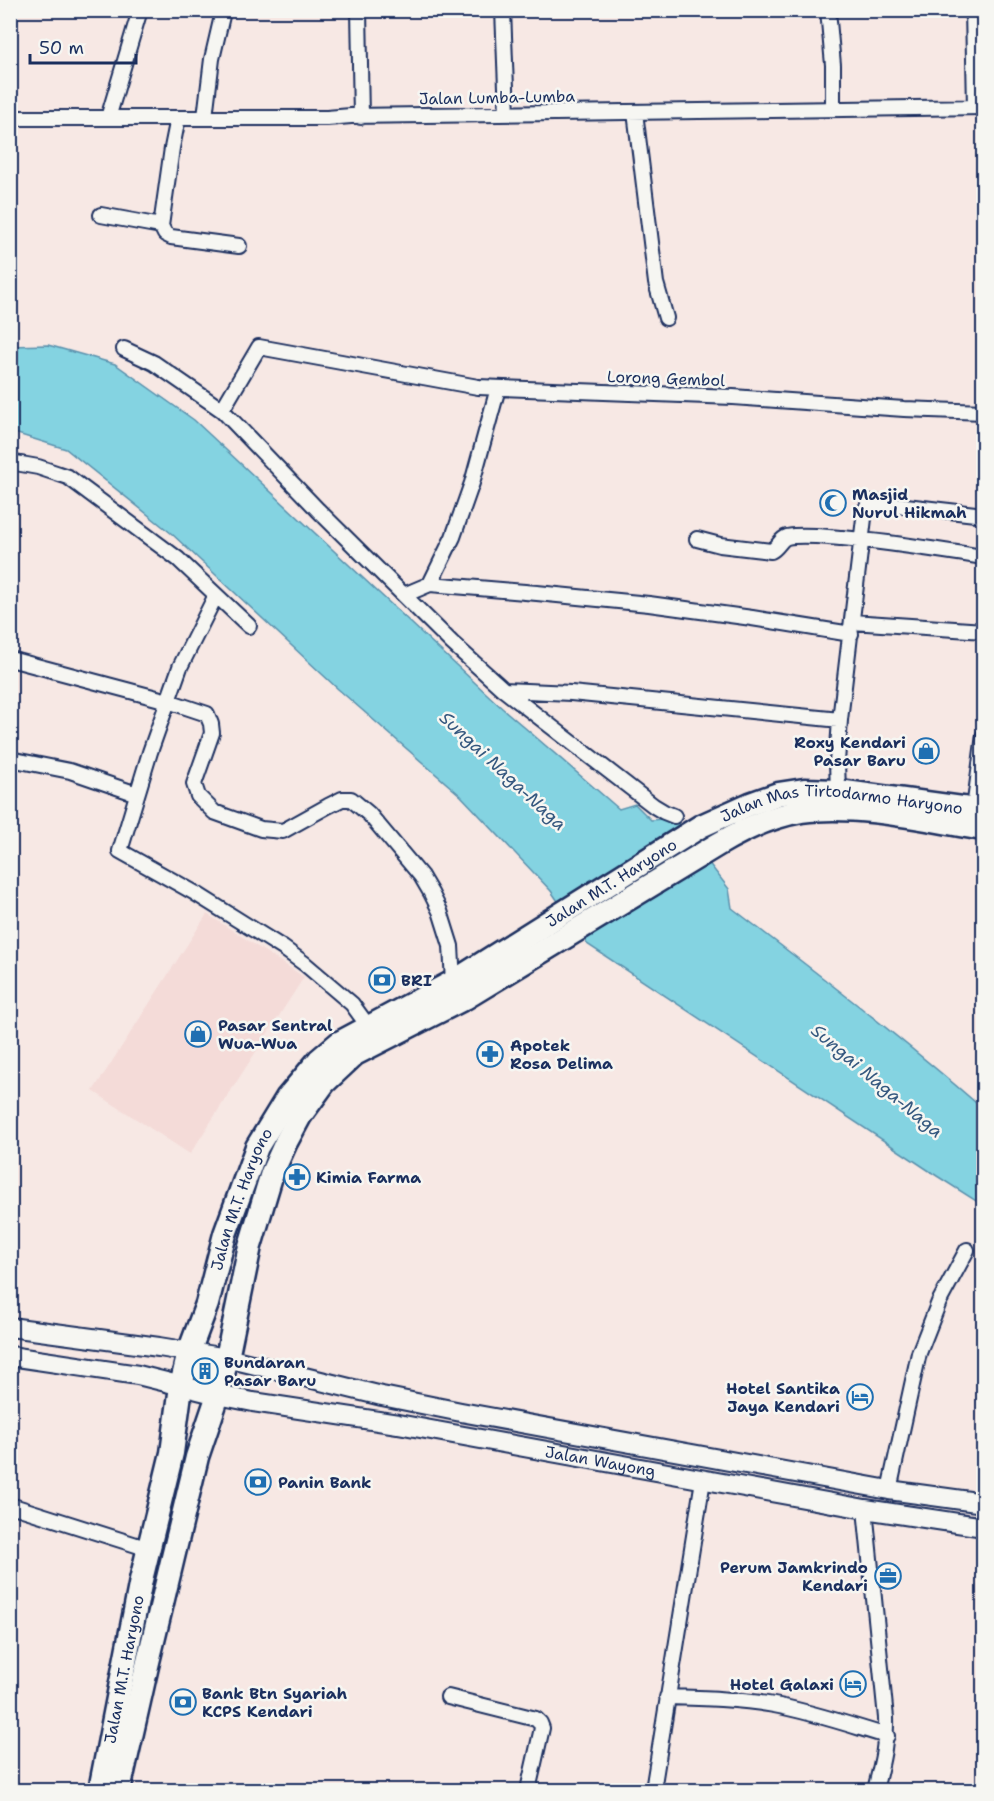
<svg xmlns="http://www.w3.org/2000/svg" width="994" height="1801" font-family="'Shantell Sans',sans-serif">
<style>
.built{fill:#f4dbd8}
.water{fill:#84d3e1;stroke:#5a91ad;stroke-width:1.5}
.lines{fill:none;stroke-linecap:round;stroke-linejoin:round}
.minor-casing{stroke:#1b2f5e;stroke-width:18}
.secondary-casing{stroke:#1b2f5e;stroke-width:22}
.trunk-casing{stroke:#1b2f5e;stroke-width:27}
.minor{stroke:#f6f6f2;stroke-width:14}
.secondary{stroke:#f6f6f2;stroke-width:18}
.trunk{stroke:#f6f6f2;stroke-width:22}
.labels{text-anchor:middle;stroke-width:5;stroke-linejoin:round;paint-order:stroke}
.street-label{font-size:16px;fill:#1b2f5e;stroke:#f6f6f2}
.poi-label{font-size:16px;font-weight:bold;fill:#1b2f5e;stroke:#f6f6f2;text-anchor:start}
.water-label{font-size:18px;font-style:italic;fill:#35587f;stroke:#f6f6f2}
</style>
<rect width="100%" height="100%" fill="#f7e8e4"/>
<filter id="ink" filterUnits="userSpaceOnUse"><feTurbulence type="fractalNoise" baseFrequency=".0167" numOctaves="2"/><feDisplacementMap in="SourceGraphic" scale="12" xChannelSelector="R" yChannelSelector="G"/><feConvolveMatrix kernelMatrix="1 2 1 2 8 2 1 2 1" color-interpolation-filters="sRGB"/></filter>
<g filter="url(#ink)">
<path class="built" d="M 207,914 L 304,977 L 190,1154 L 93,1091 Z"/>
<path class="water" d="M 48,345 L 115,364 L 194,420 L 502,708 L 619,809 L 635,804 L 651,820 L 674,818 L 729,889 L 732,908 C 817,973 902,1038 983,1109 L 983,1207 L 978,1202 L 937,1176 L 587,944 L 551,891 L 461,796 L 338,689 L 172,534 L 66,449 L 11,432 L 10,346 Z"/>
<g class="lines">
<g class="minor-casing">
<path id="minor" d="M 359,10 L 361,117
M 503,10 L 507,114
M 828,10 L 833,65 L 833,108
M 973,10 L 975,107
M 635,112 L 656,283 L 666,318
M 205,117 L 212,59 L 222,16
M 10,118 L 327,118 L 351,116 L 984,107
M 108,118 L 140,10
M 101,215 L 161,226 L 172,148 L 178,118
M 161,226 L 165,234 L 171,237 L 239,246
M 124,349 L 154,363 L 222,410 L 318,510 L 452,643 L 504,690 L 654,806 L 664,812 L 674,816
M 222,410 L 259,347 L 478,387 L 733,397 L 904,409 L 984,412
M 10,462 L 38,467 L 68,477 L 178,559 L 249,626
M 697,539 L 720,545 L 771,551 C 778,548 780,539 787,537 C 803,534 826,537 842,538 C 890,542 937,550 984,557
M 430,584 L 453,537 L 472,483 L 498,388
M 216,595 L 180,667 L 150,752 L 120,851 L 195,893 L 283,948 L 305,964 L 352,1004 L 368,1026
M 404,595 L 430,584 L 537,593 L 649,604 L 752,618 L 851,634
M 852,622 L 984,631
M 10,659 L 168,701 L 207,714 L 211,724 L 212,733 L 194,784 L 198,796 L 214,812 L 261,829 L 283,831 L 328,806 L 342,799 L 351,799 L 369,814 L 421,876 L 431,893 L 440,911 L 451,946 L 453,982
M 504,690 L 571,693 L 840,720
M 10,759 L 70,771 L 137,794
M 838,791 L 837,762 L 840,720 L 865,510 L 871,502 L 984,515
M 973,816 L 984,735
M 889,1490 L 919,1353 L 939,1302 L 967,1250
M 10,1505 L 149,1549
M 865,1509 L 886,1718 C 887,1744 881,1766 875,1790
M 448,1697 L 536,1719 L 540,1723 L 542,1728 L 528,1790
M 667,1697 C 703,1698 739,1699 774,1705 C 812,1712 850,1725 887,1736
M 653,1790 L 703,1480"/>
</g>
<g class="secondary-casing">
<g id="secondary">
<path d="M 10,1327 L 159,1347 L 227,1358 L 382,1396 L 461,1412 L 889,1490 L 984,1503"/>
<path id="s1" d="M 10,1356 L 138,1375 L 218,1395 L 253,1402 L 398,1424 L 865,1509 L 984,1527"/>
</g>
</g>
<g class="trunk-casing">
<g id="trunk">
<path id="s2" d="M 100,1790 L 141,1580 L 172,1453 L 181,1386 L 189,1352 L 207,1304 L 225,1234 L 257,1147 L 287,1098 L 319,1060 L 339,1043 L 453,982 L 701,826 L 750,804 L 778,794 L 804,790 L 838,791 L 984,811"/>
<path d="M 119,1790 L 147,1666 L 197,1457 L 218,1395 L 227,1358 L 250,1246 L 272,1173 L 286,1142 L 300,1116 L 324,1083 L 355,1054 L 465,998 L 717,845 C 744,829 772,816 802,811 C 857,803 928,820 984,829"/>
</g>
</g>
<use href="#minor" class="minor"/>
<use href="#secondary" class="secondary"/>
<use href="#trunk" class="trunk"/>
</g>
</g>
<defs>
<g id="mosque-ring" transform="scale(1.35)"><circle r="9.5" fill="#f6f6f2" stroke="#1f6fb2" stroke-width="1.5"/><path d="M3.5-4.9A6 6 0 1 0 3.5 4.9A5 5 0 1 1 3.5-4.9Z" fill="#1f6fb2"/></g>
<g id="shop-ring" transform="scale(1.35)"><circle r="9.5" fill="#f6f6f2" stroke="#1f6fb2" stroke-width="1.5"/><path d="M-5-2.5h2.3a2.7 3.5 0 0 1 5.4 0H5L5.5 6h-11ZM-1.5-2.5h3a1.5 2.3 0 0 0-3 0Z" fill="#1f6fb2"/></g>
<g id="bank-ring" transform="scale(1.35)"><circle r="9.5" fill="#f6f6f2" stroke="#1f6fb2" stroke-width="1.5"/><path d="M-6-4H6V4H-6ZM0-2.3a2.3 2.3 0 1 0 0 4.6a2.3 2.3 0 1 0 0-4.6Z" fill="#1f6fb2"/></g>
<g id="pharmacy-ring" transform="scale(1.35)"><circle r="9.5" fill="#f6f6f2" stroke="#1f6fb2" stroke-width="1.5"/><path d="M-2-6h4v4h4v4h-4v4h-4v-4h-4v-4h4Z" fill="#1f6fb2"/></g>
<g id="building-ring" transform="scale(1.35)"><circle r="9.5" fill="#f6f6f2" stroke="#1f6fb2" stroke-width="1.5"/><path d="M-4-6H4V6H1V3H-1V6H-4ZM-2.5-4.3h1.7v1.8h-1.7ZM.8-4.3h1.7v1.8H.8ZM-2.5-1h1.7V.8h-1.7ZM.8-1h1.7V.8H.8Z" fill="#1f6fb2"/></g>
<g id="hotel-ring" transform="scale(1.35)"><circle r="9.5" fill="#f6f6f2" stroke="#1f6fb2" stroke-width="1.5"/><path d="M-6-4.5h1.5V1H6V5H4.5V3h-9V5H-6ZM-4 0a1.8 1.8 0 1 1 3.6 0ZM.5 0V-2.5h3Q6-2.5 6 0Z" fill="#1f6fb2"/></g>
<g id="office-ring" transform="scale(1.35)"><circle r="9.5" fill="#f6f6f2" stroke="#1f6fb2" stroke-width="1.5"/><path d="M-6-3h4V-5.5h4V-3h4V5H-6ZM-1-4.5V-3h2v-1.5ZM-6 0V1H6V0Z" fill="#1f6fb2"/></g>
</defs>
<g fill-rule="evenodd">
<use href="#mosque-ring" x="833" y="503"/>
<use href="#shop-ring" x="926" y="751"/>
<use href="#bank-ring" x="382" y="980"/>
<use href="#shop-ring" x="198" y="1034"/>
<use href="#pharmacy-ring" x="490" y="1054"/>
<use href="#pharmacy-ring" x="297" y="1177"/>
<use href="#building-ring" x="205" y="1371"/>
<use href="#hotel-ring" x="860" y="1397"/>
<use href="#bank-ring" x="258" y="1482"/>
<use href="#office-ring" x="888" y="1576"/>
<use href="#hotel-ring" x="853" y="1684"/>
<use href="#bank-ring" x="183" y="1702"/>
</g>
<g class="labels">
<g class="street-label">
<text transform="translate(497 97) rotate(-1)" y="6">Jalan Lumba-Lumba</text>
<text transform="translate(666 378) rotate(2)" y="6">Lorong Gembol</text>
<text dy="6" stroke="none"><textPath href="#s2" startOffset="1365">Jalan Mas Tirtodarmo Haryono</textPath></text>
<text dy="6" stroke="none"><textPath href="#s2" startOffset="1113">Jalan M.T. Haryono</textPath></text>
<text dy="6" stroke="none"><textPath href="#s2" startOffset="609">Jalan M.T. Haryono</textPath></text>
<text dy="6" stroke="none"><textPath href="#s1" startOffset="600">Jalan Wayong</textPath></text>
<text dy="6" stroke="none"><textPath href="#s2" startOffset="123">Jalan M.T. Haryono</textPath></text>
</g>
<g class="poi-label">
<text x="852" y="500">Masjid<tspan x="852" dy="18">Nurul Hikmah</tspan></text>
<text x="906" y="748" text-anchor="end">Roxy Kendari<tspan x="906" dy="18">Pasar Baru</tspan></text>
<text x="401" y="986">BRI</text>
<text x="218" y="1031">Pasar Sentral<tspan x="218" dy="18">Wua-Wua</tspan></text>
<text x="510" y="1051">Apotek<tspan x="510" dy="18">Rosa Delima</tspan></text>
<text x="316" y="1183">Kimia Farma</text>
<text x="224" y="1368">Bundaran<tspan x="224" dy="18">Pasar Baru</tspan></text>
<text x="840" y="1394" text-anchor="end">Hotel Santika<tspan x="840" dy="18">Jaya Kendari</tspan></text>
<text x="278" y="1488">Panin Bank</text>
<text x="868" y="1573" text-anchor="end">Perum Jamkrindo<tspan x="868" dy="18">Kendari</tspan></text>
<text x="834" y="1690" text-anchor="end">Hotel Galaxi</text>
<text x="202" y="1699">Bank Btn Syariah<tspan x="202" dy="18">KCPS Kendari</tspan></text>
</g>
<g class="water-label">
<text transform="translate(503 771) rotate(43)" y="6">Sungai Naga-Naga</text>
<text transform="translate(877 1081) rotate(40)" y="6">Sungai Naga-Naga</text>
</g>
</g>
<rect width="994" height="1801" fill="none" stroke="#f6f6f2" stroke-width="36"/>
<rect x="18" y="18" width="958" height="1765" fill="none" stroke="#1b2f5e" stroke-width="2" filter="url(#ink)"/>
<path d="M30 54v9h106v-9" fill="none" stroke="#1b2f5e" stroke-width="3"/>
<text x="39" y="54" font-size="18" fill="#1b2f5e" stroke="#f6f6f2" stroke-width="4.5" paint-order="stroke">50 m</text>
</svg>
